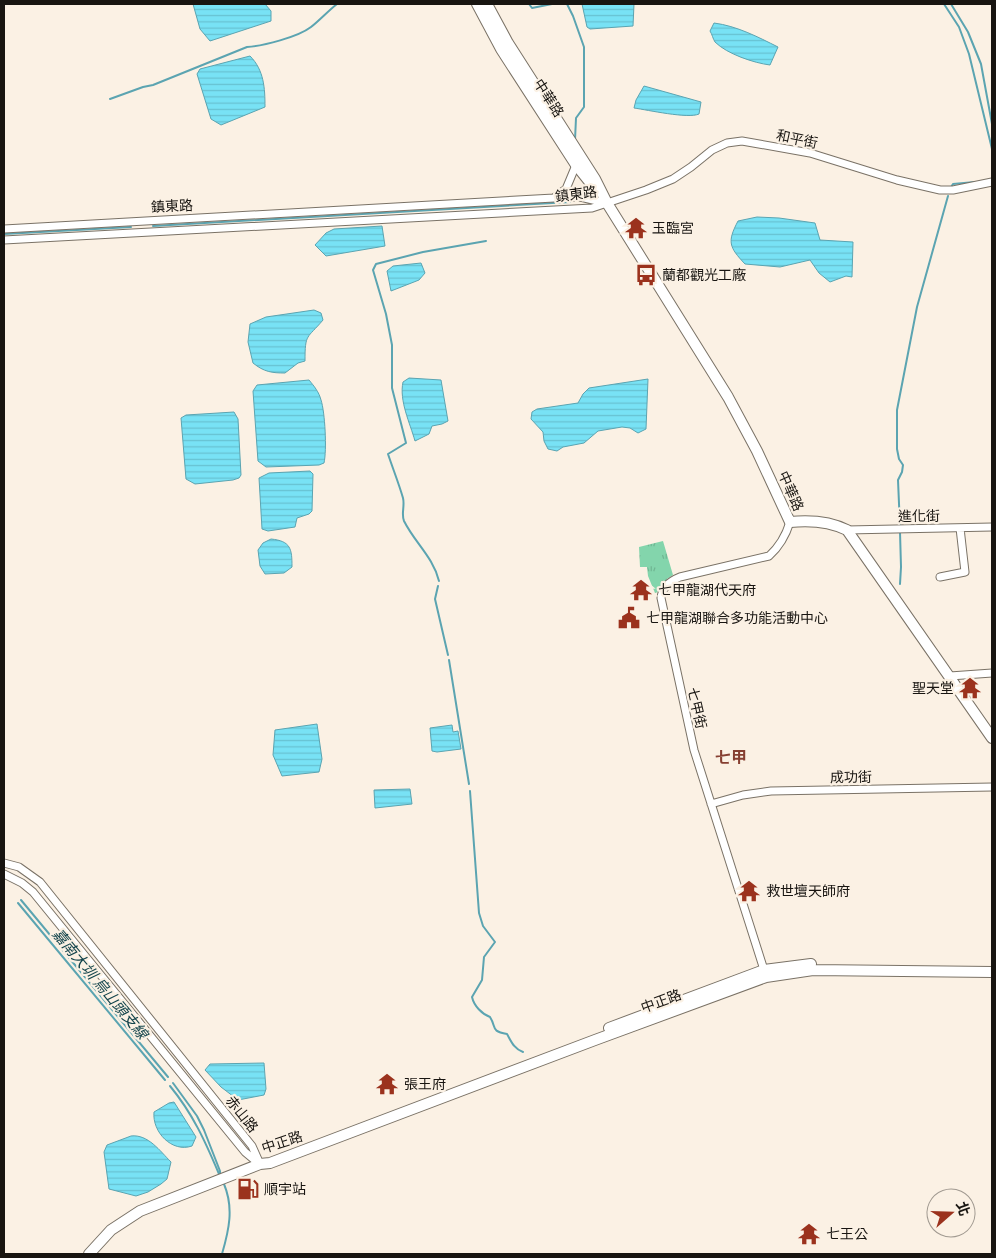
<svg xmlns="http://www.w3.org/2000/svg" width="996" height="1258" font-family="Lato,'Noto Sans TC',sans-serif">
<style>
.park{fill:url(#park-tufts)}
.water{fill:url(#water-rules);stroke:#5ba4b1}
.lines{fill:none;stroke-linecap:round;stroke-linejoin:round}
.stream{stroke:#5ba4b1;stroke-width:2}
.street-casing{stroke:#7a7266;stroke-width:9}
.secondary-casing{stroke:#7a7266;stroke-width:12}
.street{stroke:#fff;stroke-width:7}
.secondary{stroke:#fff;stroke-width:10}
.labels{text-anchor:middle;stroke-width:4.5;stroke-linejoin:round;paint-order:stroke}
.street-label{font-size:14px;fill:#181511;stroke:#fbf1e4}
.poi-label{font-size:14px;fill:#181511;stroke:#fbf1e4;text-anchor:start}
.water-label{font-size:15px;font-style:italic;fill:#13444c;stroke:#fbf1e4}
.quarter-label{font-size:16px;font-weight:bold;fill:#863f31;stroke:#fbf1e4}
</style>
<defs>
<pattern id="park-tufts" width="24" height="20" patternUnits="userSpaceOnUse" patternTransform="scale(1.25)"><rect width="24" height="20" fill="#83d5ac"/><path d="M3 7l-1-3M5 7V3M7 7l1-3M15 17l-1-3M17 17v-4M19 17l1-3" fill="none" stroke="#70b693"/></pattern>
<pattern id="water-rules" width="6" height="5" patternUnits="userSpaceOnUse" patternTransform="scale(1.25)"><rect width="6" height="5" fill="#78e2f5"/><path d="M0 2.5h6" fill="none" stroke="#67c1d1"/></pattern>
</defs>
<rect width="100%" height="100%" fill="#fbf1e4"/>
<path class="park" d="M 663,541 L 673,575 L 667,579 L 661,591 L 655,593 L 648,576 L 647,567 L 640,567 L 639,547 Z"/>
<path class="water" d="M 193,4 L 265,4 L 271,11 L 271,21 L 210,41 L 200,29 Z
M 582,4 L 634,4 L 633,26 L 590,29 L 587,27 Z
M 714,23 C 737,26 758,37 778,47 L 770,65 C 754,63 727,54 715,42 C 713,39 712,34 710,31 Z
M 250,56 C 264,70 265,88 265,107 L 221,125 L 211,119 L 197,74 L 200,69 Z
M 644,86 L 701,102 L 699,114 C 688,119 648,110 634,108 L 636,100 Z
M 757,217 L 779,218 L 815,223 L 820,240 L 853,242 L 852,277 L 846,276 L 830,282 L 819,273 L 810,260 L 780,267 L 745,264 C 729,247 727,242 738,221 Z
M 382,226 L 385,246 L 326,256 L 315,245 L 326,233 L 334,229 Z
M 421,263 L 425,273 L 419,280 L 391,291 L 387,271 L 393,266 Z
M 314,310 L 321,313 L 323,320 C 307,339 305,333 305,361 L 298,363 L 285,373 C 272,373 264,372 253,363 L 248,342 L 250,324 L 266,317 Z
M 409,378 L 441,380 L 448,421 L 442,424 L 432,426 L 429,434 L 415,441 C 410,423 399,401 403,382 Z
M 648,379 L 646,429 L 638,433 L 630,428 L 622,427 L 598,431 L 584,443 L 563,447 L 557,451 L 548,449 L 544,441 L 543,432 L 531,419 L 532,412 L 537,409 L 578,403 L 583,394 L 589,388 Z
M 309,380 C 314,386 319,392 321,400 C 325,412 327,450 324,463 L 319,465 L 266,467 L 258,461 L 253,391 L 257,385 Z
M 234,412 L 238,419 L 241,475 L 239,478 L 233,480 L 195,484 L 186,479 L 181,418 L 186,415 Z
M 310,471 L 313,474 L 312,511 L 309,514 L 297,518 L 295,527 L 268,531 L 262,529 L 259,478 L 269,473 Z
M 271,539 C 291,541 292,549 292,567 L 284,573 L 265,574 L 260,566 L 258,550 L 263,543 Z
M 317,724 L 322,759 L 319,772 L 282,776 L 273,755 L 275,730 Z
M 452,725 L 453,732 L 458,731 L 461,749 L 437,752 L 432,751 L 430,728 Z
M 410,789 L 412,804 L 375,808 L 374,790 Z
M 264,1063 L 266,1089 L 264,1095 L 238,1100 L 221,1087 L 205,1070 L 210,1064 Z
M 174,1102 L 196,1137 L 192,1146 C 172,1153 152,1132 154,1112 L 169,1103 Z
M 131,1136 C 148,1134 160,1151 171,1162 L 167,1179 L 161,1184 L 148,1192 L 136,1196 L 109,1189 L 104,1152 L 107,1145 Z"/>
<g class="lines">
<path class="stream" d="M 529,4 L 532,8 L 552,4
M 567,4 L 573,16 L 584,47 L 584,107 L 576,118 L 575,140
M 944,4 L 959,27 L 969,54 L 992,149
M 951,4 L 968,32 L 981,64 L 992,124
M 110,99 L 143,87 L 153,85 L 247,47 C 263,46 298,37 311,27 C 320,20 328,11 337,4
M 951,187 L 953,184 L 975,182
M 153,226 L 570,202
M 4,234 L 131,227
M 900,527 L 898,480 L 902,472 L 903,465 L 899,459 L 897,449 L 897,410 L 917,307 L 948,196
M 439,581 C 433,557 415,543 404,521 C 401,514 405,506 403,498 C 399,484 393,469 388,454 L 406,443 L 392,388 L 392,345 L 386,314 L 373,270 L 376,264 L 423,252 L 486,241
M 900,584 L 901,567 L 900,532
M 438,586 L 435,599 L 448,655
M 449,660 L 469,784
M 470,791 L 479,913 L 483,926 L 495,942 L 484,957 L 482,980 L 472,997 C 474,1006 482,1014 490,1017 C 497,1028 490,1031 507,1034 C 511,1041 514,1049 523,1052
M 21,900 L 168,1077
M 18,903 L 165,1080
M 173,1083 L 197,1116 L 204,1130 L 220,1171 L 220,1176
M 170,1086 C 193,1114 205,1141 219,1174
M 222,1254 C 229,1230 234,1208 224,1184"/>
<g class="street-casing">
<path id="street" d="M 555,197 L 566,189 L 576,165
M 4,229 L 554,198 L 580,197 L 606,203
M 4,240 L 592,208 L 646,190 L 673,179 L 691,167 L 712,150 L 727,143 L 742,141 L 810,153 L 897,180 L 940,190 L 953,190 L 992,182
M 847,530 L 992,527
M 940,577 L 965,572 L 960,528
M 950,676 L 992,673
M 711,804 L 743,795 L 771,791 L 992,787
M 4,863 L 19,867 L 40,882 L 252,1146 L 260,1164
M 4,874 L 22,883 L 33,892 L 245,1152 L 257,1162
M 765,973 L 694,750 L 661,598 C 662,587 670,581 680,577 L 769,556 C 779,547 786,535 790,522"/>
</g>
<g class="secondary-casing">
<path id="secondary" d="M 477,4 L 501,49 L 576,165 L 596,190
M 487,4 L 508,43 L 595,179 L 607,203 L 728,397 L 757,451 L 790,522 C 810,520 829,521 847,530 L 992,738
M 609,1028 L 764,970 L 811,964
M 89,1254 L 111,1230 L 140,1211 L 260,1164 L 270,1163 L 595,1040 L 766,977 L 813,970 L 992,972"/>
</g>
<use href="#street" class="street"/>
<use href="#secondary" class="secondary"/>
</g>
<defs>
<g id="temple-bare" transform="scale(1.725)"><path d="M0-6L5-2H3V0L6.5 2.5H4V6H1.5V3h-3V6H-4V2.5H-6.5L-3 0V-2H-5Z" fill="#9b321d" stroke="#fbf1e4" stroke-width="2.5" paint-order="stroke"/></g>
<g id="bus-bare" transform="scale(1.725)"><path d="M-5-6H5V4H4V6H2V4H-2V6H-4V4H-5ZM-3.5-4V0h7V-4ZM-3.5 1.2v1.5H-2V1.2ZM2 1.2v1.5H3.5V1.2Z" fill="#9b321d" stroke="#fbf1e4" stroke-width="2.5" paint-order="stroke"/></g>
<g id="civic-bare" transform="scale(1.725)"><path d="M-.6-6.5H3V-4.5H.6V-3L4-1V1h2V6H-6V1h2V-1L-.6-3ZM-1.2 2.5V6h2.4V2.5Z" fill="#9b321d" stroke="#fbf1e4" stroke-width="2.5" paint-order="stroke"/></g>
<g id="fuel-bare" transform="scale(1.725)"><path d="M-5.5-6h7V0h2V4h1.3V-2.5L3-4.5l.8-.8L6-3V5H2.5V1h-1V6h-7ZM-4.2-4.7v3.2H.2V-4.7Z" fill="#9b321d" stroke="#fbf1e4" stroke-width="2.5" paint-order="stroke"/></g>
</defs>
<g fill-rule="evenodd">
<use href="#temple-bare" x="636" y="228"/>
<use href="#bus-bare" x="646" y="275"/>
<use href="#temple-bare" x="641" y="590"/>
<use href="#civic-bare" x="629" y="618"/>
<use href="#temple-bare" x="970" y="688"/>
<use href="#temple-bare" x="749" y="891"/>
<use href="#temple-bare" x="387" y="1084"/>
<use href="#fuel-bare" x="248" y="1189"/>
<use href="#temple-bare" x="809" y="1234"/>
</g>
<g class="labels">
<g class="street-label">
<text transform="translate(549 98) rotate(57)" y="5">中華路</text>
<text transform="translate(797 139) rotate(12)" y="5">和平街</text>
<text transform="translate(576 194) rotate(-7)" y="5">鎮東路</text>
<text transform="translate(172 206) rotate(-3)" y="5">鎮東路</text>
<text transform="translate(791 491) rotate(66)" y="5">中華路</text>
<text transform="translate(919 516) rotate(-1)" y="5">進化街</text>
<text transform="translate(697 708) rotate(77)" y="5">七甲街</text>
<text transform="translate(851 777) rotate(-1)" y="5">成功街</text>
<text transform="translate(661 1001) rotate(-20)" y="5">中正路</text>
<text transform="translate(242 1114) rotate(51)" y="5">赤山路</text>
<text transform="translate(282 1142) rotate(-18)" y="5">中正路</text>
</g>
<g class="poi-label">
<text x="652" y="233">玉臨宮</text>
<text x="662" y="280">蘭都觀光工廠</text>
<text x="658" y="595">七甲龍湖代天府</text>
<text x="646" y="623">七甲龍湖聯合多功能活動中心</text>
<text x="954" y="693" text-anchor="end">聖天堂</text>
<text x="766" y="896">救世壇天師府</text>
<text x="404" y="1089">張王府</text>
<text x="264" y="1194">順宇站</text>
<text x="826" y="1239">七王公</text>
</g>
<g class="water-label">
<text transform="translate(100 984) rotate(50)" y="5">嘉南大圳 烏山頭支線</text>
</g>
<g class="quarter-label">
<text x="731" y="763">七甲</text>
</g>
</g>
<rect width="996" height="1258" fill="none" stroke="#181511" stroke-width="10"/>
<g transform="translate(951 1213) rotate(70)"><circle r="24" fill="#fbf1e4" stroke="#a09990"/>
<path d="M0-4L9 19L0 12L-9 19Z" fill="#9b321d"/>
<text y="-8" font-size="14" font-weight="bold" text-anchor="middle" fill="#181511">北</text>
</g>
</svg>
